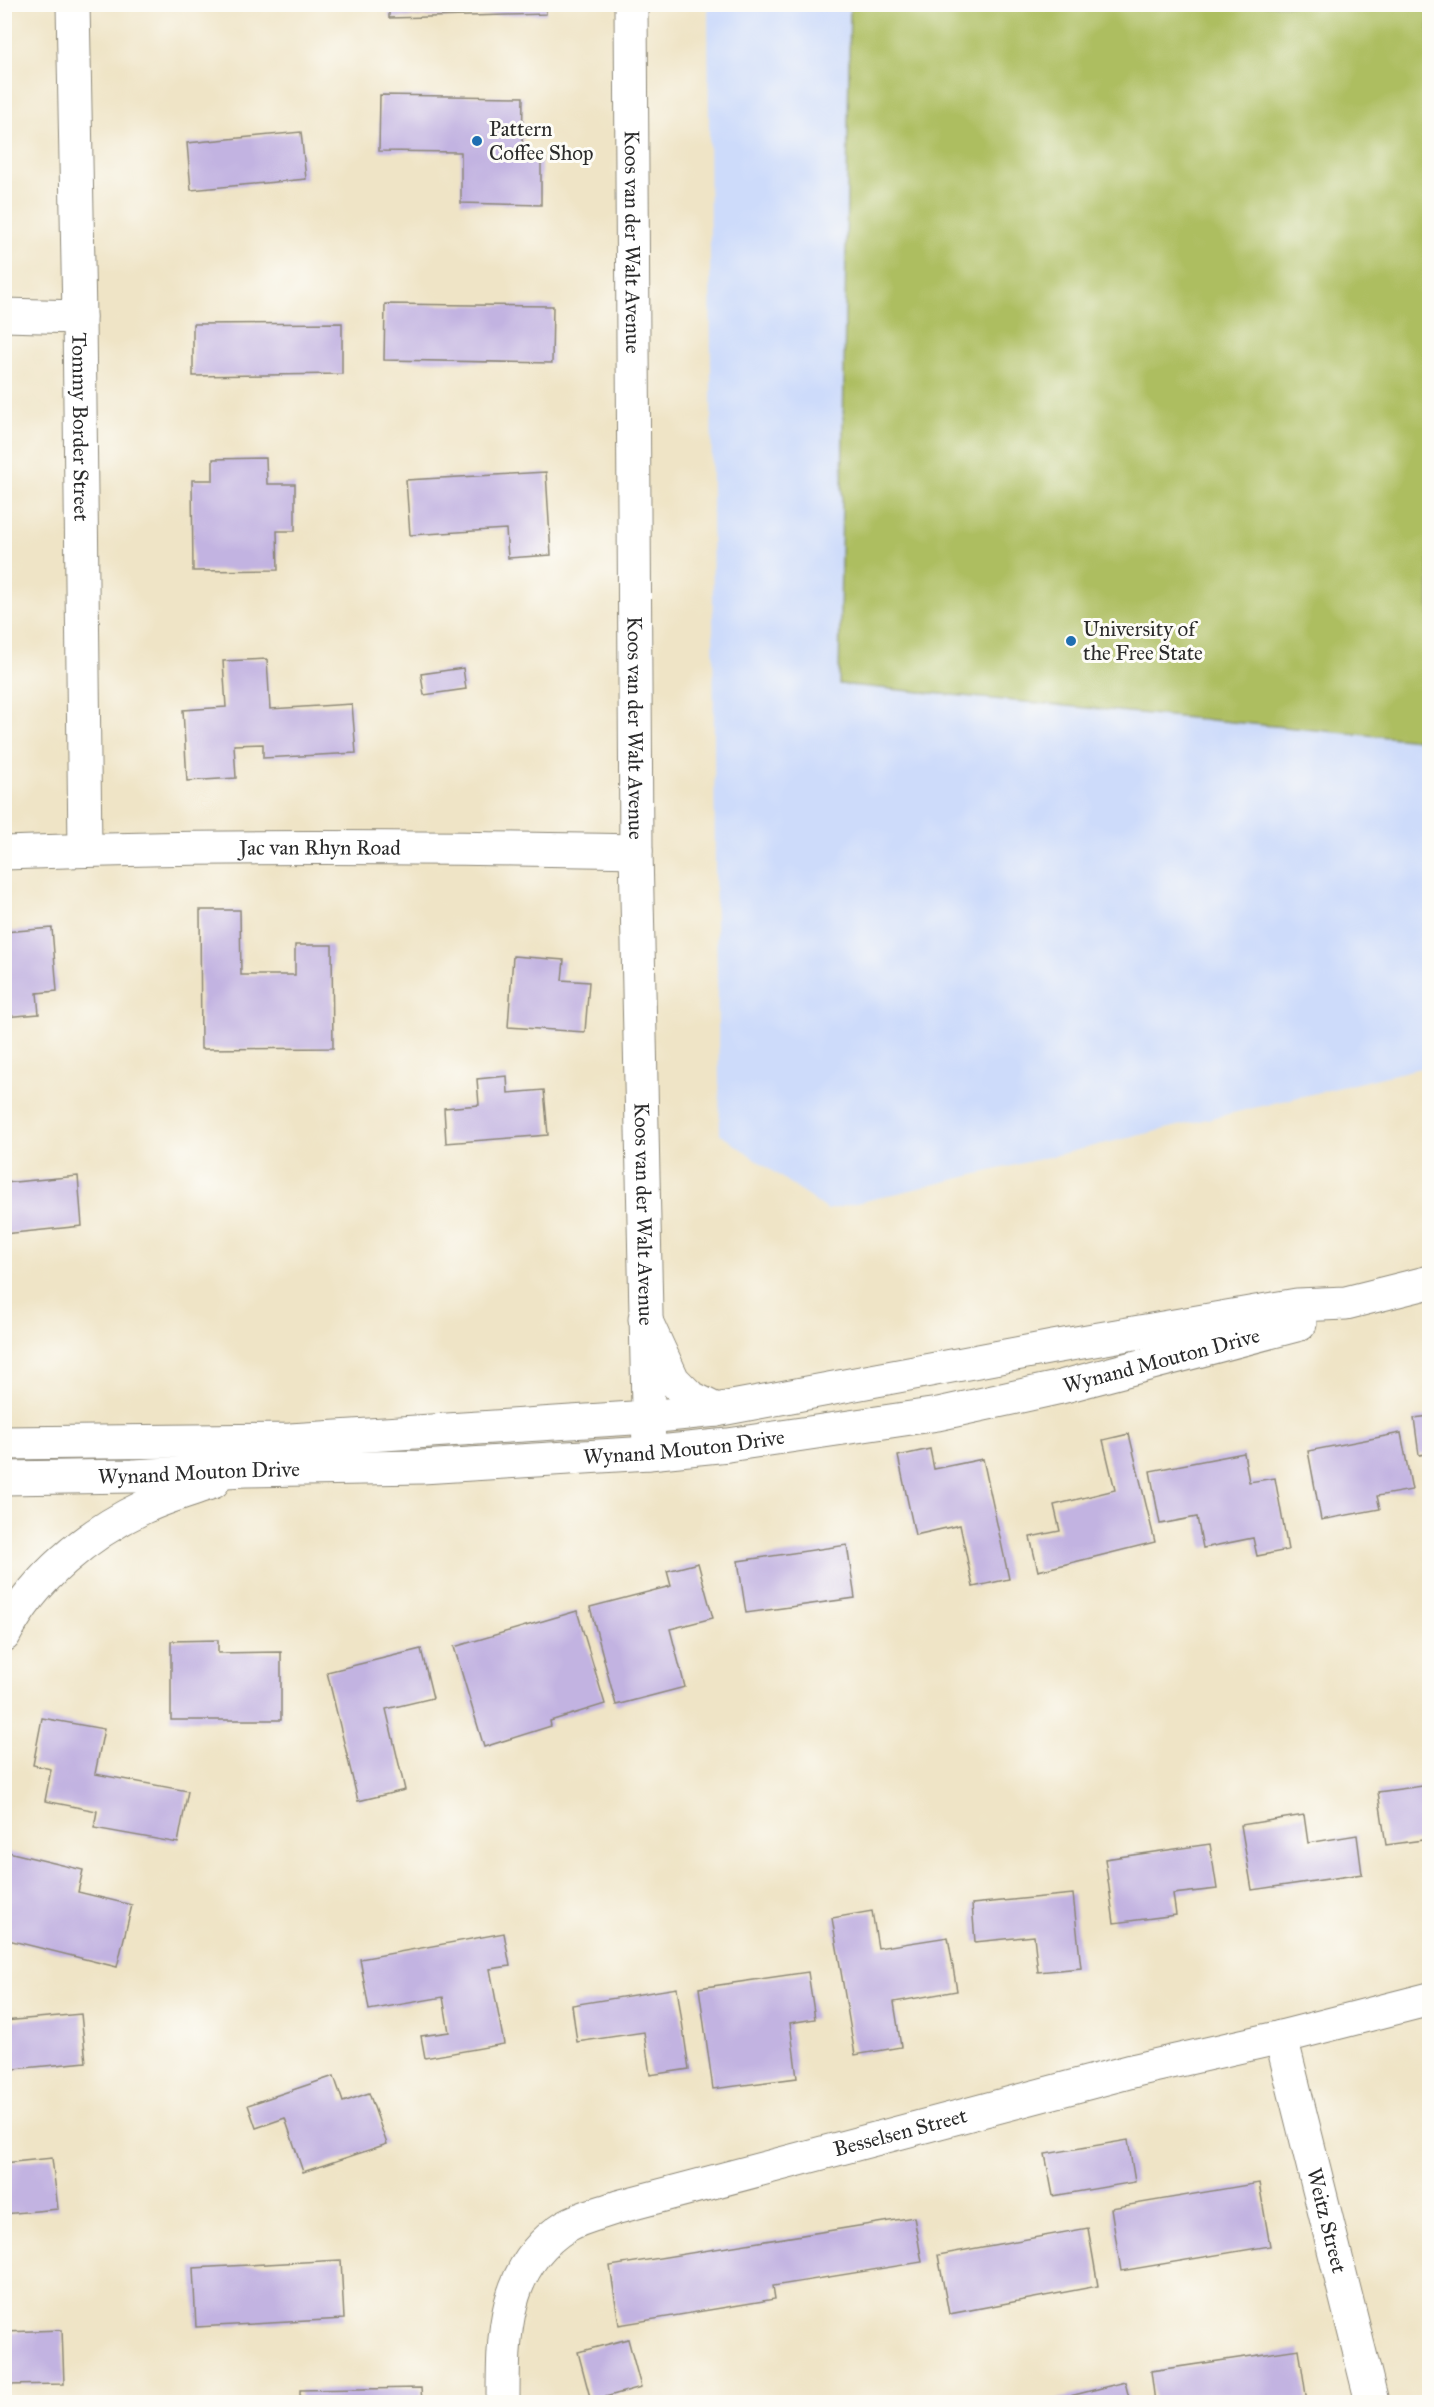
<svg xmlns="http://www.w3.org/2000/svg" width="1434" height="2407" font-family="'IM FELL Great Primer',serif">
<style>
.built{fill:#cddbfa}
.green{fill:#adbe61;stroke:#6c7446;stroke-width:1.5}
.building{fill:#c2b3e1}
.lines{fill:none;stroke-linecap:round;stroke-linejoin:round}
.minor-casing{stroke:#8d8878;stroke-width:35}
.tertiary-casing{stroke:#8d8878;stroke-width:35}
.minor{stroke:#fff;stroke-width:33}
.tertiary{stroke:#fff;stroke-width:33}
.poi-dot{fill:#1f6fb2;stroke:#fdfcf7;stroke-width:2}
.labels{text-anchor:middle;stroke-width:6;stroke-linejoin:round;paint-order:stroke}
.poi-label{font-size:21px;fill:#2b2b2b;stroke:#fdfcf7;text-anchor:start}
.street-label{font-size:21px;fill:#2b2b2b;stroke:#fdfcf7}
</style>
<rect width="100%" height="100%" fill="#fdfcf7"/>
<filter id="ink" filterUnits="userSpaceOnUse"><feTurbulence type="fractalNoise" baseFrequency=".0167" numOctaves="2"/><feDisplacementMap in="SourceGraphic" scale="12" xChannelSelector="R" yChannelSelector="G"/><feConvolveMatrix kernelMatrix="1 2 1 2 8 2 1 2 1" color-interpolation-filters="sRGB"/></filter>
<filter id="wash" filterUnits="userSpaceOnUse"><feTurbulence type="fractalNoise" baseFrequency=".008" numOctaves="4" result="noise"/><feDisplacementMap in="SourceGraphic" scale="24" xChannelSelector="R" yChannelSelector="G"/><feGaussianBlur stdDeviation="1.35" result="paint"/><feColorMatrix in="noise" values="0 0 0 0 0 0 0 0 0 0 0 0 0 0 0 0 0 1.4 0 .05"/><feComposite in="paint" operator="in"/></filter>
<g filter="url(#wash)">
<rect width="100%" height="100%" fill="#efe4c6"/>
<path class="built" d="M 708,5 L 1429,5 L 1429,1066 L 827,1210 L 720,1134 L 715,865 Z"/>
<path class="green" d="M 850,5 L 1429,5 L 1429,741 L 839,684 Z"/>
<g id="blocks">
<path class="building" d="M 189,4 L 228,4 L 228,6 L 189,8 Z
M 389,4 L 546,4 L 546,14 L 389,18 Z
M 380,95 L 523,97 L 522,154 L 541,155 L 541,205 L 461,203 L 461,152 L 379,151 Z
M 301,132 L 306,179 L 191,190 L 187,143 Z
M 385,304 L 553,306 L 552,363 L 384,360 Z
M 342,323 L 342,374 L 193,376 L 193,324 Z
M 266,458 L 267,484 L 295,484 L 295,531 L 277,531 L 278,570 L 193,571 L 192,480 L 213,480 L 213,459 Z
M 546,472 L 551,555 L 508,558 L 506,529 L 410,535 L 406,480 Z
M 267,659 L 270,709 L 352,704 L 356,753 L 263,758 L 263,744 L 234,745 L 236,778 L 187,781 L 183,710 L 226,707 L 223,661 Z
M 463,668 L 466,689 L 424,695 L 421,674 Z
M 200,910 L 240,910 L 241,975 L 295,975 L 295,945 L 332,945 L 333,1048 L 201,1049 Z
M 52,928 L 57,991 L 37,993 L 39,1014 L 4,1017 L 4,932 Z
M 513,956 L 564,960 L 562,980 L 589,982 L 585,1032 L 508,1027 Z
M 507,1076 L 508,1093 L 544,1090 L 548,1135 L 446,1143 L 444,1108 L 479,1105 L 477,1079 Z
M 78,1176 L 82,1226 L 4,1234 L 4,1183 Z
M 1430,1416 L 1430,1453 L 1419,1455 L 1414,1418 Z
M 1401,1433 L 1412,1490 L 1377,1496 L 1380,1509 L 1321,1520 L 1308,1451 Z
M 1129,1434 L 1155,1542 L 1038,1571 L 1030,1537 L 1060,1531 L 1054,1505 L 1115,1490 L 1103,1440 Z
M 930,1449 L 934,1469 L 983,1459 L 1009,1579 L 973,1587 L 960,1525 L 915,1535 L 898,1456 Z
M 1244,1453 L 1249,1482 L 1275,1478 L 1288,1550 L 1257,1556 L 1253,1538 L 1203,1548 L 1197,1517 L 1160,1524 L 1150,1471 Z
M 847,1545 L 855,1598 L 746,1613 L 738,1561 Z
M 698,1563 L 713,1618 L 670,1629 L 685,1687 L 616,1705 L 590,1607 L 671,1586 L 667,1571 Z
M 577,1611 L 605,1704 L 550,1721 L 551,1726 L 484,1747 L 454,1647 Z
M 218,1640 L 218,1653 L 281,1652 L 281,1720 L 171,1720 L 171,1641 Z
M 421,1649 L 433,1698 L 386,1709 L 405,1790 L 358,1801 L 327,1672 Z
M 42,1718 L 104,1729 L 95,1774 L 188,1791 L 178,1843 L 94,1828 L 97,1811 L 45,1801 L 51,1769 L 33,1765 Z
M 1430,1785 L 1430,1839 L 1386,1845 L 1378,1792 Z
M 1304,1815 L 1308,1843 L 1357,1835 L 1362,1874 L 1252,1890 L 1241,1825 Z
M 1210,1844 L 1217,1889 L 1173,1894 L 1176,1915 L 1114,1923 L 1105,1859 Z
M 4,1851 L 83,1870 L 78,1892 L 132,1905 L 117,1967 L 4,1939 Z
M 1073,1894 L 1081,1968 L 1038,1972 L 1034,1936 L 975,1942 L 972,1904 Z
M 872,1911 L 878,1948 L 948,1937 L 957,1991 L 894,2002 L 901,2047 L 855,2055 L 832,1918 Z
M 504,1933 L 510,1966 L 490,1969 L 504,2044 L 425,2058 L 421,2036 L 449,2032 L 443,1997 L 369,2010 L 360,1959 Z
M 808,1972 L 815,2019 L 790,2023 L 797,2078 L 713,2089 L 699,1988 Z
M 677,1988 L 689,2069 L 650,2075 L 644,2032 L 577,2042 L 572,2005 Z
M 81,2014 L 86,2062 L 4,2070 L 4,2021 Z
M 334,2076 L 343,2102 L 369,2093 L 387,2144 L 303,2172 L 285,2118 L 256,2128 L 248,2105 Z
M 1128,2140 L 1135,2182 L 1053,2196 L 1045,2154 Z
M 52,2158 L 58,2209 L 4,2214 L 4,2163 Z
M 1259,2183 L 1270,2246 L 1121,2271 L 1111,2208 Z
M 914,2217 L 922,2262 L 773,2286 L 775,2299 L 619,2325 L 610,2266 Z
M 1088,2228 L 1098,2286 L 949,2314 L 938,2255 Z
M 341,2260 L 344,2319 L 196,2327 L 193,2268 Z
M 62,2330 L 64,2384 L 4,2385 L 4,2332 Z
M 628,2339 L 641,2387 L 591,2401 L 578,2352 Z
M 1299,2349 L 1307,2402 L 1155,2402 L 1151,2371 Z
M 1125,2382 L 1130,2402 L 1047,2402 Z
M 421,2388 L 422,2402 L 300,2402 L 300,2390 Z"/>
</g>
</g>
<g filter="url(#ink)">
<use href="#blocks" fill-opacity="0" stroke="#8d8878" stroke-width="1.5"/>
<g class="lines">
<g class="minor-casing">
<g id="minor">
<path id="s1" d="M 73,4 L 79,317 L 85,850"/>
<path id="s2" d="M 631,4 L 636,851 L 649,1453"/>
<path d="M 4,315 L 79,317"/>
<path id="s3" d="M 4,853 C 215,845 426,847 636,851"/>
<path id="s4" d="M 1281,2037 L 1372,2402"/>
<path id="s5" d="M 503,2402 C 503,2335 503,2266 566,2226 C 581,2217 601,2213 618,2207 L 1136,2070 L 1281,2037 L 1430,1999"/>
</g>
</g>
<g class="tertiary-casing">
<g id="tertiary">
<path d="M 645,1319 L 673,1380 L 690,1397 L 716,1410"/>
<path d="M 4,1443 L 290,1440 L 648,1417 L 716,1410 L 1053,1347 L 1297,1305 L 1346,1303 L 1430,1282"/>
<path id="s6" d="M 4,1478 L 133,1476 L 245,1470 L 422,1467 L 649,1453 L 728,1445 L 938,1414 L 1057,1388 L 1300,1324"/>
<path d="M 4,1635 C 34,1578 87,1534 144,1507 C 165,1497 190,1490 213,1482"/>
</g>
</g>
<use href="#minor" class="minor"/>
<use href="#tertiary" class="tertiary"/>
</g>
</g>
<g class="poi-dot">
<circle cx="477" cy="141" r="6"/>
<circle cx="1071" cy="641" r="6"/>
</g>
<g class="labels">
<g class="poi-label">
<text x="489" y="136">Pattern<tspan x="489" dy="24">Coffee Shop</tspan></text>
<text x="1083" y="636">University of<tspan x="1083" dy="24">the Free State</tspan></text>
</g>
<g class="street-label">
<text dy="7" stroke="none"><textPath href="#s2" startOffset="238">Koos van der Walt Avenue</textPath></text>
<text dy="7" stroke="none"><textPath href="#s1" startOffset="423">Tommy Border Street</textPath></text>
<text dy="7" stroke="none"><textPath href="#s2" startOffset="724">Koos van der Walt Avenue</textPath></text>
<text dy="7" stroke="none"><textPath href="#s3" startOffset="316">Jac van Rhyn Road</textPath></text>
<text dy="7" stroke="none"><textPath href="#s2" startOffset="1210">Koos van der Walt Avenue</textPath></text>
<text dy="7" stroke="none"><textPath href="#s6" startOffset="1167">Wynand Mouton Drive</textPath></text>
<text dy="7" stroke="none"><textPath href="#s6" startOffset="681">Wynand Mouton Drive</textPath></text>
<text dy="7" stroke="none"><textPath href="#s6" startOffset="195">Wynand Mouton Drive</textPath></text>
<text dy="7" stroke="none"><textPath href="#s5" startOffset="544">Besselsen Street</textPath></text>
<text dy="7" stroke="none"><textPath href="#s4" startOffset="189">Weitz Street</textPath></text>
</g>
</g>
<rect width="1434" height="2407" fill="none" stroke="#fdfcf7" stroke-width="24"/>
</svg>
